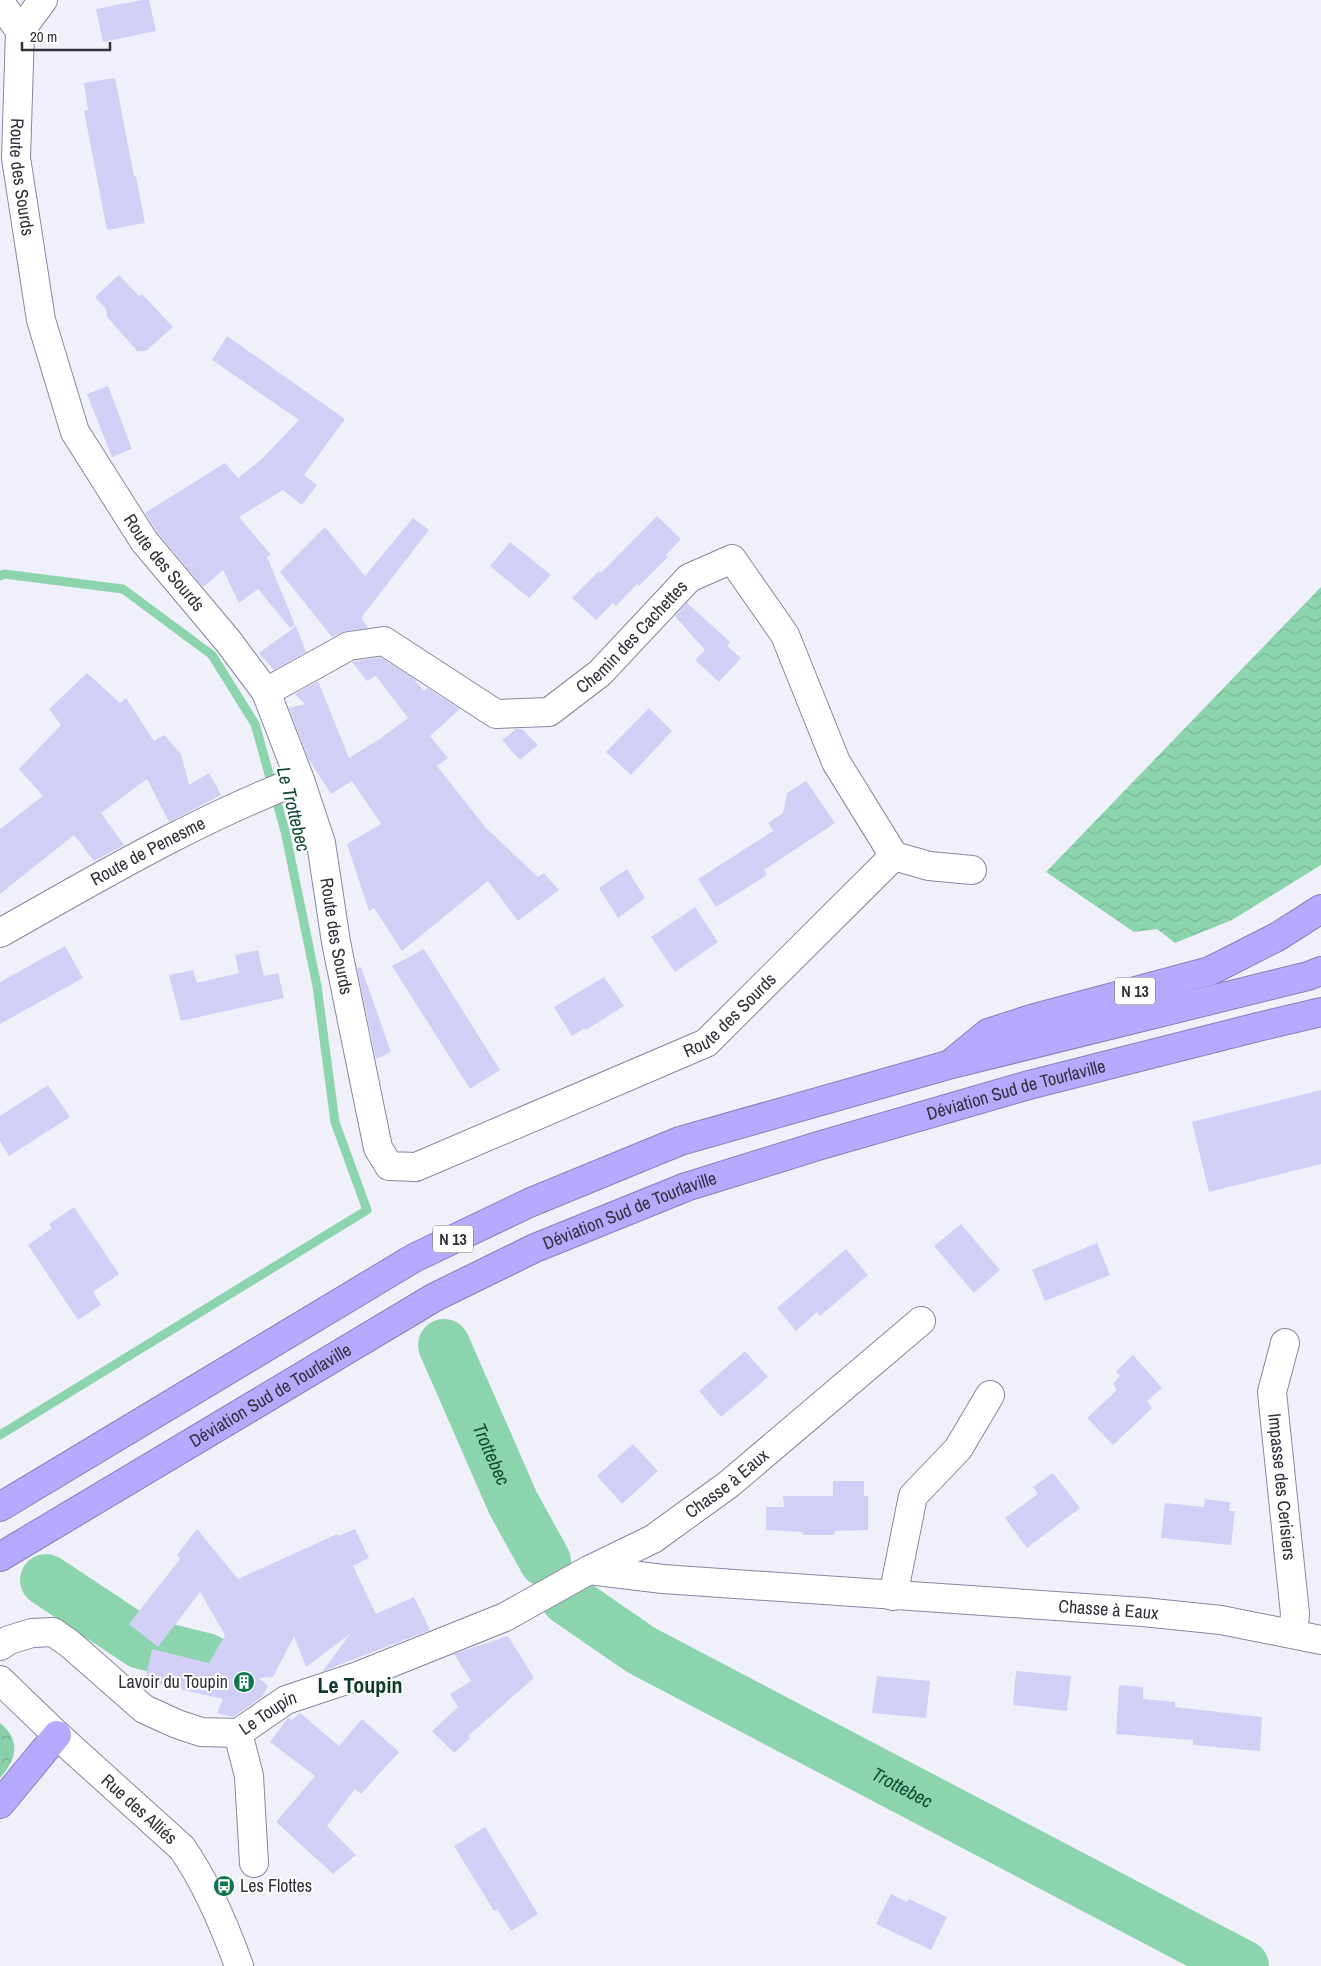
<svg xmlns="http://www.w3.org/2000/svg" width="1321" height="1966" font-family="'Archivo Narrow',sans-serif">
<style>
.forest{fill:url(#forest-crowns)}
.water{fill:url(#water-waves)}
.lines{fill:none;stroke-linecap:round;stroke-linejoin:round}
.stream{stroke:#8cd4ae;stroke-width:9}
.river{stroke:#8cd4ae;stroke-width:52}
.building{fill:#d2cff6}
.minor-casing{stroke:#8886a0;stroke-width:30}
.highway-casing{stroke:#8780ba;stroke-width:30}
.minor{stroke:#fff;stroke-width:28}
.highway{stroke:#b5aafe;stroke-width:28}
.labels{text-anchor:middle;stroke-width:4;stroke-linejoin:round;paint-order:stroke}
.shield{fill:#fff;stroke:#706f76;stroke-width:1}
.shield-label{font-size:16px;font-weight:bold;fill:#32313c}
.street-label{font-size:18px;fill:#32313c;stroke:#fff}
.poi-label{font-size:18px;fill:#32313c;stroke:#fff;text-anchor:end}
.water-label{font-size:19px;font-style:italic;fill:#134b32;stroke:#fff}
.district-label{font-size:22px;font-weight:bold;fill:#0f3b27;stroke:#fff}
</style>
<defs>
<pattern id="forest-crowns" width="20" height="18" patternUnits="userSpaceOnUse" patternTransform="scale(1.25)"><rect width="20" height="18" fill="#8ad1ab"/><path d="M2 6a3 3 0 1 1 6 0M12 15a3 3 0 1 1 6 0" fill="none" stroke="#71aa8c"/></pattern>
<pattern id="water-waves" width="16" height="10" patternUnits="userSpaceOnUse" patternTransform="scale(1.25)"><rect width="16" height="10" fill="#8cd4ae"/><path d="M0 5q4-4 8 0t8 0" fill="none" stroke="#79b697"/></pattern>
</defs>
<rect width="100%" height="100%" fill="#f0f0fb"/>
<path class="forest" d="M 0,1723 C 21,1740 17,1759 0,1778 Z"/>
<path class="water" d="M 1321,587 L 1321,865 L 1232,920 L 1175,943 L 1157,929 L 1134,932 L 1046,872 Z"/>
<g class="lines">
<path class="stream" d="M 0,576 L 4,574 L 123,589 L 212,655 L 255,724 L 285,831 L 317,986 L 335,1122 L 367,1210 L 0,1435"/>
<g class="river">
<path id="s1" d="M 444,1345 L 513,1503 L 545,1561"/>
<path d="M 46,1580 L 141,1643 L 206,1659 L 218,1666"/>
<path id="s2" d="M 567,1599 L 641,1650 L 1243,1966"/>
</g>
</g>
<path class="building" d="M 142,0 L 149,0 L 156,31 L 103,42 L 96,9 Z
M 115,78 L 134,176 L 136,176 L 145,223 L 107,230 L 84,111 L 88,110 L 84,83 Z
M 119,275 L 139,296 L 142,294 L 173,327 L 146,351 L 137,351 L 107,317 L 106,309 L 95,297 Z
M 227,336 L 345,419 L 304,475 L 317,485 L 302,505 L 283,490 L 239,517 L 271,555 L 267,557 L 295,625 L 290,628 L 258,589 L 239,603 L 223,570 L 203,587 L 157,532 L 145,513 L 225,463 L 238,478 L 263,458 L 299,420 L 212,360 Z
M 108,386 L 132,449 L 112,457 L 87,394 Z
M 657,516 L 681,539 L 666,555 L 668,557 L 639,586 L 637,584 L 616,606 L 613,603 L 596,620 L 572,598 L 599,571 L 601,573 Z
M 413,518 L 429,530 L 361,618 L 368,628 L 346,631 L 332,637 L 280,572 L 325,527 L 365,576 Z
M 510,542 L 551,575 L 529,598 L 490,566 Z
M 687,603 L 730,642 L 727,646 L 741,658 L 719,682 L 695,660 L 705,650 L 675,616 Z
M 296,626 L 306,652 L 274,670 L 259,653 Z
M 380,657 L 413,678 L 424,691 L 427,688 L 460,709 L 430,736 L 448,758 L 437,766 L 486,828 L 538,877 L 544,873 L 559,890 L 518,921 L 488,881 L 402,951 L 374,908 L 369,911 L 347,844 L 381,824 L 352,781 L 331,794 L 308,758 L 289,708 L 305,704 L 295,694 L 318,681 L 349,758 L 381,738 L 408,718 L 376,676 L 367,681 L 352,662 Z
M 87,673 L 120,703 L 126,698 L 154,741 L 164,735 L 181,754 L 189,785 L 209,773 L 221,795 L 169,822 L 147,779 L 101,813 L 124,845 L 94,861 L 74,835 L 0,894 L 0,829 L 43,796 L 19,769 L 61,725 L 49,709 Z
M 649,708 L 672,731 L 631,775 L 606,752 Z
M 516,729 L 522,729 L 538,745 L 520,760 L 502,740 Z
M 806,781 L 835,823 L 764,870 L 767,875 L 716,907 L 698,879 L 773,831 L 768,823 L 783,813 L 787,793 Z
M 627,869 L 645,898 L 618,918 L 599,888 Z
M 695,907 L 718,942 L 675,972 L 651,937 Z
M 65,946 L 83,978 L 0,1024 L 0,982 Z
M 424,949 L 500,1070 L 470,1089 L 392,966 Z
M 258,950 L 264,976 L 278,973 L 284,998 L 181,1021 L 169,975 L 193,970 L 197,983 L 239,973 L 235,955 Z
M 361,967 L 391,1052 L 376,1059 L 357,968 Z
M 604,977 L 624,1006 L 586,1030 L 585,1028 L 572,1036 L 554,1007 Z
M 48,1085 L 70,1117 L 9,1156 L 0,1141 L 0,1116 Z
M 1321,1090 L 1321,1164 L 1209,1192 L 1192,1122 Z
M 74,1207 L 119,1274 L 93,1292 L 101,1305 L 78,1320 L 28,1245 L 52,1228 L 49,1224 Z
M 961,1224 L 1000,1270 L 974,1293 L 934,1246 Z
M 1097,1243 L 1110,1275 L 1045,1301 L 1032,1270 Z
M 846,1249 L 868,1275 L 820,1316 L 817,1312 L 796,1331 L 777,1308 Z
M 745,1351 L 768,1377 L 721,1417 L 699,1391 Z
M 1133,1355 L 1162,1388 L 1147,1401 L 1152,1408 L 1113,1445 L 1087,1418 L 1117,1390 L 1113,1384 L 1120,1376 L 1116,1371 Z
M 633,1444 L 658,1471 L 622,1504 L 597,1476 Z
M 1053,1473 L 1080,1508 L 1027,1548 L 1005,1518 L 1038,1494 L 1033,1487 Z
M 833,1481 L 864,1481 L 864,1496 L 868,1496 L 868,1530 L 835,1531 L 834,1535 L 803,1535 L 803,1532 L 766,1530 L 766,1507 L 784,1507 L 783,1496 L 833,1496 Z
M 1205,1499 L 1230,1502 L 1229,1511 L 1235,1511 L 1231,1545 L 1161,1538 L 1165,1503 L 1204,1507 Z
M 197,1529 L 238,1579 L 337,1534 L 338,1536 L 355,1529 L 369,1558 L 353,1566 L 376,1614 L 414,1597 L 430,1630 L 323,1671 L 350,1634 L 306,1667 L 294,1636 L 273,1677 L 259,1678 L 268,1686 L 262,1697 L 233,1717 L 217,1713 L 223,1699 L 145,1681 L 152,1649 L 209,1663 L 225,1635 L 200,1592 L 158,1647 L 129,1624 L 180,1559 L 177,1555 Z
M 508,1636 L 534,1678 L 468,1736 L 470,1738 L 454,1753 L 432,1731 L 458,1707 L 450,1694 L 471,1681 L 454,1654 Z
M 1016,1671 L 1071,1676 L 1067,1711 L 1013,1705 Z
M 877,1676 L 930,1681 L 926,1718 L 872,1713 Z
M 1119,1685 L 1143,1687 L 1143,1699 L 1175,1702 L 1175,1707 L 1262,1717 L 1260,1751 L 1193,1745 L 1193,1740 L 1116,1734 Z
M 300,1713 L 339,1746 L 362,1719 L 399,1752 L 361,1794 L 355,1789 L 327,1826 L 356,1855 L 333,1874 L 276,1822 L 315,1776 L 270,1742 L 288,1718 L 292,1720 Z
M 485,1827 L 538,1914 L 511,1931 L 497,1909 L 494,1911 L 454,1846 Z
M 891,1894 L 907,1902 L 909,1899 L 947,1917 L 931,1950 L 876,1924 Z"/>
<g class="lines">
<g class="minor-casing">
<g id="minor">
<path id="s3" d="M 43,0 L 20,31 L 16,158 L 41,320 L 75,432 L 144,541 L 228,641 L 266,692 L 300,780 L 321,843 L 336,942 L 378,1148 L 389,1166 L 416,1167 L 706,1043 L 894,856"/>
<path d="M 0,2 L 20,31"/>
<path id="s4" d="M 266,692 L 349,646 L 384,641 L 496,714 L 549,712 L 600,673 L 689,578 L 732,559 L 785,635 L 836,762 L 894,856 L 929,866 L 972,870"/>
<path id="s5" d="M 0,933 C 98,878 195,820 300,780"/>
<path id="s6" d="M 1285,1343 L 1272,1392 L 1295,1614 L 1293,1633"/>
<path id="s7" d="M 589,1570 L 663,1579 L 1143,1612 L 1221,1620 L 1321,1640"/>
<path d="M 893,1596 L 913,1496 L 958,1449 L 990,1395"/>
<path id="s8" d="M 0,1646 L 9,1640 L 32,1633 L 53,1632 L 70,1644 L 144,1709 L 177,1724 L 201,1732 L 238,1733 L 286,1700 L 358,1676 L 505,1617 L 589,1570 L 653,1539 L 729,1484 L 921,1321"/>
<path id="s9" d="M 0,1680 L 57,1735 L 182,1848 C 207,1884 224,1924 239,1966"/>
<path d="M 238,1733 L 249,1776 L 254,1863"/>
</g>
</g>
<g class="highway-casing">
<g id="highway">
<path d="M 955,1060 L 988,1033 L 1031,1019 L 1210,971 L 1277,937 L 1321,909"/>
<path d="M 0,1507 L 414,1258 L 529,1203 L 680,1141 L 948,1065 L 1308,976 L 1321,971"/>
<path id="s10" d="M 0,1557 L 435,1297 L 535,1248 L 686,1187 L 818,1146 L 1029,1085 L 1258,1027 L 1321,1012"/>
<path d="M 0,1804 L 57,1735"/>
</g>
</g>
<use href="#minor" class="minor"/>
<use href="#highway" class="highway"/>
</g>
<defs>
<g id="building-disc" transform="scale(1.125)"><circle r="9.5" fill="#11764e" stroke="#fff"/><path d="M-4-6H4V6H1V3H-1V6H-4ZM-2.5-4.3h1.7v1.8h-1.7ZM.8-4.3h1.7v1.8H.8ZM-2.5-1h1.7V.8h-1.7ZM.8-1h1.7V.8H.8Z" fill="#fff"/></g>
<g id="bus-disc" transform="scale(1.125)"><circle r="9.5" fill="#11764e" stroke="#fff"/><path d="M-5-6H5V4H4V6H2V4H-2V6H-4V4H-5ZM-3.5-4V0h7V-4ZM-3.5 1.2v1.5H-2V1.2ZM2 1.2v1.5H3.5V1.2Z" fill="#fff"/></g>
</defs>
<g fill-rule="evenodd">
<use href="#building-disc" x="244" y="1682"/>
<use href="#bus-disc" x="224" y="1886"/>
</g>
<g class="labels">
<g class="shield">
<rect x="1115" y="977.5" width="40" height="27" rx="4"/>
<rect x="433" y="1225.5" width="40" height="27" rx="4"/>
</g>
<g class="shield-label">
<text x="1135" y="997">N 13</text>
<text x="453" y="1245">N 13</text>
</g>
<g class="street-label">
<text dy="6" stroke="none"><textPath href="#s3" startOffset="185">Route des Sourds</textPath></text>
<text dy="6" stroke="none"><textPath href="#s3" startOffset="605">Route des Sourds</textPath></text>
<text dy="6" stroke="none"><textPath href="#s4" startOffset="429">Chemin des Cachettes</textPath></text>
<text dy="6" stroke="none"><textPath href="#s5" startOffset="169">Route de Penesme</textPath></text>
<text dy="6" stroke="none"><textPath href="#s3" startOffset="1025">Route des Sourds</textPath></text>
<text dy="6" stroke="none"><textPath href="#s3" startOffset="1640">Route des Sourds</textPath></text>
<text dy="6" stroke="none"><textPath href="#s10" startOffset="1125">Déviation Sud de Tourlaville</textPath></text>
<text dy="6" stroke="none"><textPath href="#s10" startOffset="720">Déviation Sud de Tourlaville</textPath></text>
<text dy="6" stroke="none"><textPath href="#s10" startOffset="315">Déviation Sud de Tourlaville</textPath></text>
<text dy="6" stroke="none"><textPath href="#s8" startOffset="826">Chasse à Eaux</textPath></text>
<text dy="6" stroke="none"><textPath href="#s6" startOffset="146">Impasse des Cerisiers</textPath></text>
<text dy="6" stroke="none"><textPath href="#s7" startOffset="521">Chasse à Eaux</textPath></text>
<text dy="6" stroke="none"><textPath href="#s8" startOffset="310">Le Toupin</textPath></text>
<text dy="6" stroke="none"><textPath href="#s9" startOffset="190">Rue des Alliés</textPath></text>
</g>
<g class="poi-label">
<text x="228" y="1688">Lavoir du Toupin</text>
<text x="240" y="1892" text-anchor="start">Les Flottes</text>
</g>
<g class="water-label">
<text transform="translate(294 809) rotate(76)" y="7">Le Trottebec</text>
<text dy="7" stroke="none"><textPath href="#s1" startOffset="119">Trottebec</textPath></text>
<text dy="7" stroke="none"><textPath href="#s2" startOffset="385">Trottebec</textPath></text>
</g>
<g class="district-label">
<text x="360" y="1693">Le Toupin</text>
</g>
</g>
<path d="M22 42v8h88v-8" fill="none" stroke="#32313c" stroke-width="2.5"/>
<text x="30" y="42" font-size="15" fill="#32313c" stroke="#ffffff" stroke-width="4" paint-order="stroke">20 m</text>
</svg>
